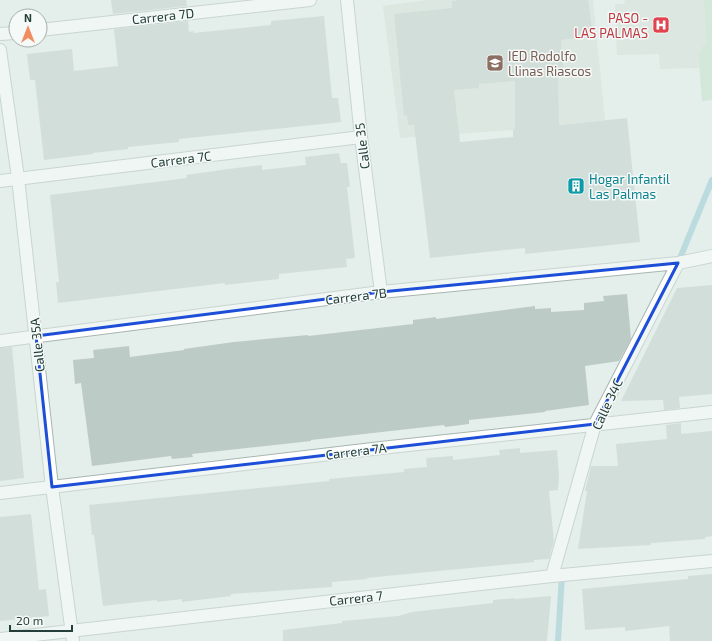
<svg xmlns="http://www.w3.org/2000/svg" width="712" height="641" font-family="'Exo 2',sans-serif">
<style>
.built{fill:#d3ded9}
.green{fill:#bedec9}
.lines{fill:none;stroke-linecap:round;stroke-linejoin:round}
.stream{stroke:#8dc3d2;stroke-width:6}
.building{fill:#bdcbc6;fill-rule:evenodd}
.street-casing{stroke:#a7b6b2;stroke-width:14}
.street{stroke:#fff;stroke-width:12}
.marked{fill:none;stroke:#1d4ed8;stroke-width:3;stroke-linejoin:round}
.labels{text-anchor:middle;stroke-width:3;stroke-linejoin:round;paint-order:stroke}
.street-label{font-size:13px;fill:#243f3a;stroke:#f5faf8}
.health-label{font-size:13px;fill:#be3a42;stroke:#f5faf8;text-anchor:end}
.education-label{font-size:13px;fill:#785e54;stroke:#f5faf8;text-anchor:start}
.culture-label{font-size:13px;fill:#0d838f;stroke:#f5faf8;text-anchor:start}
</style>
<rect width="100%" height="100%" fill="#e4eeea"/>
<path class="built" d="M 428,0 L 593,0 L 605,120 L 513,130 L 400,138 L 383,6 Z
M 625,0 L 704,0 L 706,46 L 702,53 L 698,53 L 699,68 L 660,69 L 659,54 L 617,55 L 615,4 L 624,4 Z"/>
<path class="green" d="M 704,0 L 712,0 L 712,100 L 702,101 L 698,53 L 702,52 L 702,46 L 706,45 Z"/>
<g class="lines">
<path class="stream" d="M 678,263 L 712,180
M 558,641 L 562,575"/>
</g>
<path class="building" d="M 111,0 L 186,0 L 187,6 L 113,14 Z
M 460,0 L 588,0 L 593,36 L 561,40 L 564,77 L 558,77 L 559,125 L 627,118 L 640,242 L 525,254 L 525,248 L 430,258 L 414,125 L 408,125 L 407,115 L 404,116 L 394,14 L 452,8 L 452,1 ZM 515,81 L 515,129 L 513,130 L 513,137 L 460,142 L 454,90 L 479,88 L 479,84 Z
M 324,16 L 332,98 L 338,98 L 341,122 L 179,139 L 179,142 L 128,147 L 128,149 L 93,153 L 93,154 L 44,160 L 35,80 L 30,80 L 27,54 L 72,49 L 74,71 L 118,66 L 114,29 L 188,21 L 189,32 L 193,31 L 194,33 L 271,25 L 271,21 Z
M 339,153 L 341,163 L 347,163 L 350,187 L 347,187 L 355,258 L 346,259 L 347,267 L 279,274 L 279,279 L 225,285 L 225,283 L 58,303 L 56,282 L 59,282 L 50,195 L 187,178 L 186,175 L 236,168 L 262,165 L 262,170 L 306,165 L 305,157 Z
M 712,285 L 712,394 L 679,397 L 680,408 L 664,410 L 663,400 L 621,401 L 677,288 Z
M 627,294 L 631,339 L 619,361 L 585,366 L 589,405 L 545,411 L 545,412 L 469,420 L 469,424 L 445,427 L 444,425 L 311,440 L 311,441 L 192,454 L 193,457 L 172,459 L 171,456 L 92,466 L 81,383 L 75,384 L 73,360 L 94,358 L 93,350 L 129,346 L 130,357 L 184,350 L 184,349 L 234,342 L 308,335 L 308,336 L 413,324 L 413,320 L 436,317 L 436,319 L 535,306 L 535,309 L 551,308 L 551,312 L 584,310 L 584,303 L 604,301 L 603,296 Z
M 12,347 L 24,478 L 0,481 L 0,348 Z
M 681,423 L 681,434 L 712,431 L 712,536 L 705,537 L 705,539 L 651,543 L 651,545 L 578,549 L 587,491 L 585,491 L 591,466 L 618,466 L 616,444 L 667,439 L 666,425 Z
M 520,448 L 520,453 L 557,450 L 559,476 L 558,490 L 549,491 L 554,541 L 549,559 L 534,560 L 534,562 L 386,576 L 367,578 L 367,579 L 332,582 L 332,587 L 231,594 L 231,596 L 182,602 L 182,599 L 157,602 L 157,600 L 103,606 L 94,535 L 92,535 L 89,505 L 329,481 L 329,479 L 404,472 L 404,469 L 427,467 L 426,458 L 453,456 L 453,460 L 500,455 L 499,450 Z
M 31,514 L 39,590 L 46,589 L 49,616 L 0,621 L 0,517 Z
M 712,574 L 712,641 L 670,641 L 669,626 L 625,631 L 625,627 L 585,630 L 582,589 L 688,579 L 688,576 Z
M 551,596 L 547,641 L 283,641 L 283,630 L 342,623 L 342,621 L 398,616 L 412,612 L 493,603 L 493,600 L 515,598 L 515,599 Z"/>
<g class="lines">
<g class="street-casing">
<path id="street" d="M 347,0 L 361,137 L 381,292
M 40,30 L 310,0
M 0,34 L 16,33
M 0,50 L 18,178 L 52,487 L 73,641
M 0,181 L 361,137
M 0,341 L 381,292 L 678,263 L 712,256
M 0,493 L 381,448 L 712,412
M 552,576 L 595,424 L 678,263
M 0,639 L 552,576 L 712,561"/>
</g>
<use href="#street" class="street"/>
</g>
<path d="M0 0H712V641H0ZM 678,263 L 595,424 L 52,487 L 36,336 L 381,292 Z" fill="#e4eeea" fill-opacity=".55" fill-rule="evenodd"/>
<path class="marked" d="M 678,263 L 595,424 L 52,487 L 36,336 L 381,292 Z"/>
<defs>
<g id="hospital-square" transform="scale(0.9)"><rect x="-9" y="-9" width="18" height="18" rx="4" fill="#e0444e" stroke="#f5faf8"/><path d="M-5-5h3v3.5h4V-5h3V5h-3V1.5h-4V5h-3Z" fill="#fff"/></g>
<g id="school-square" transform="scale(0.9)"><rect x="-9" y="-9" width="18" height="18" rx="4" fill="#8d6e63" stroke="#f5faf8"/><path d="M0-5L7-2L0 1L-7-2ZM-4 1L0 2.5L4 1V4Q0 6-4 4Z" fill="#fff"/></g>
<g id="building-square" transform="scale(0.9)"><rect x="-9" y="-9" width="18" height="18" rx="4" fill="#0f9aa8" stroke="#f5faf8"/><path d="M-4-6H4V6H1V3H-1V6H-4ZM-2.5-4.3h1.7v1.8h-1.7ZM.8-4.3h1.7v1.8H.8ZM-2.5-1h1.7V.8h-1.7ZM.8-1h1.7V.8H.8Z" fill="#fff"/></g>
</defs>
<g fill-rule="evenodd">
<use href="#hospital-square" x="661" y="25"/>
<use href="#school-square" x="495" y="63"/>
<use href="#building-square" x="576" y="186"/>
</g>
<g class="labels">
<g class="street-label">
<text transform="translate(163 16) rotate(-6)" y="5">Carrera 7D</text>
<text transform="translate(362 146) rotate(-97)" y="5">Calle 35</text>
<text transform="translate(181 159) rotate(-7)" y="5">Carrera 7C</text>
<text transform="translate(356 296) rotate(-7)" y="5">Carrera 7B</text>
<text transform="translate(37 345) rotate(-96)" y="5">Calle 35A</text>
<text transform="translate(607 404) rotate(-65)" y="5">Calle 34C</text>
<text transform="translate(356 451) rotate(-7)" y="5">Carrera 7A</text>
<text transform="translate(356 598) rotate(-6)" y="5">Carrera 7</text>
</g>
<g class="health-label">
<text x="648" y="23">PASO -<tspan x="648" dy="15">LAS PALMAS</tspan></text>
</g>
<g class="education-label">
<text x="508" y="61">IED Rodolfo<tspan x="508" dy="15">Llinas Riascos</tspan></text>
</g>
<g class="culture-label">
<text x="589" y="184">Hogar Infantil<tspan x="589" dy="15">Las Palmas</tspan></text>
</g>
</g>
<g transform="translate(28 28)"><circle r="19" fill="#f5faf8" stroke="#a1afac"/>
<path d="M0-3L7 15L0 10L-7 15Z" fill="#f18d60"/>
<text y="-6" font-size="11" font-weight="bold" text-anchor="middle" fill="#243f3a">N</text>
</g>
<path d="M10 625v6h62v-6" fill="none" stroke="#243f3a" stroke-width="2"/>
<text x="16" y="625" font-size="12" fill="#243f3a" stroke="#f5faf8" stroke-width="3" paint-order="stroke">20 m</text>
</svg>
